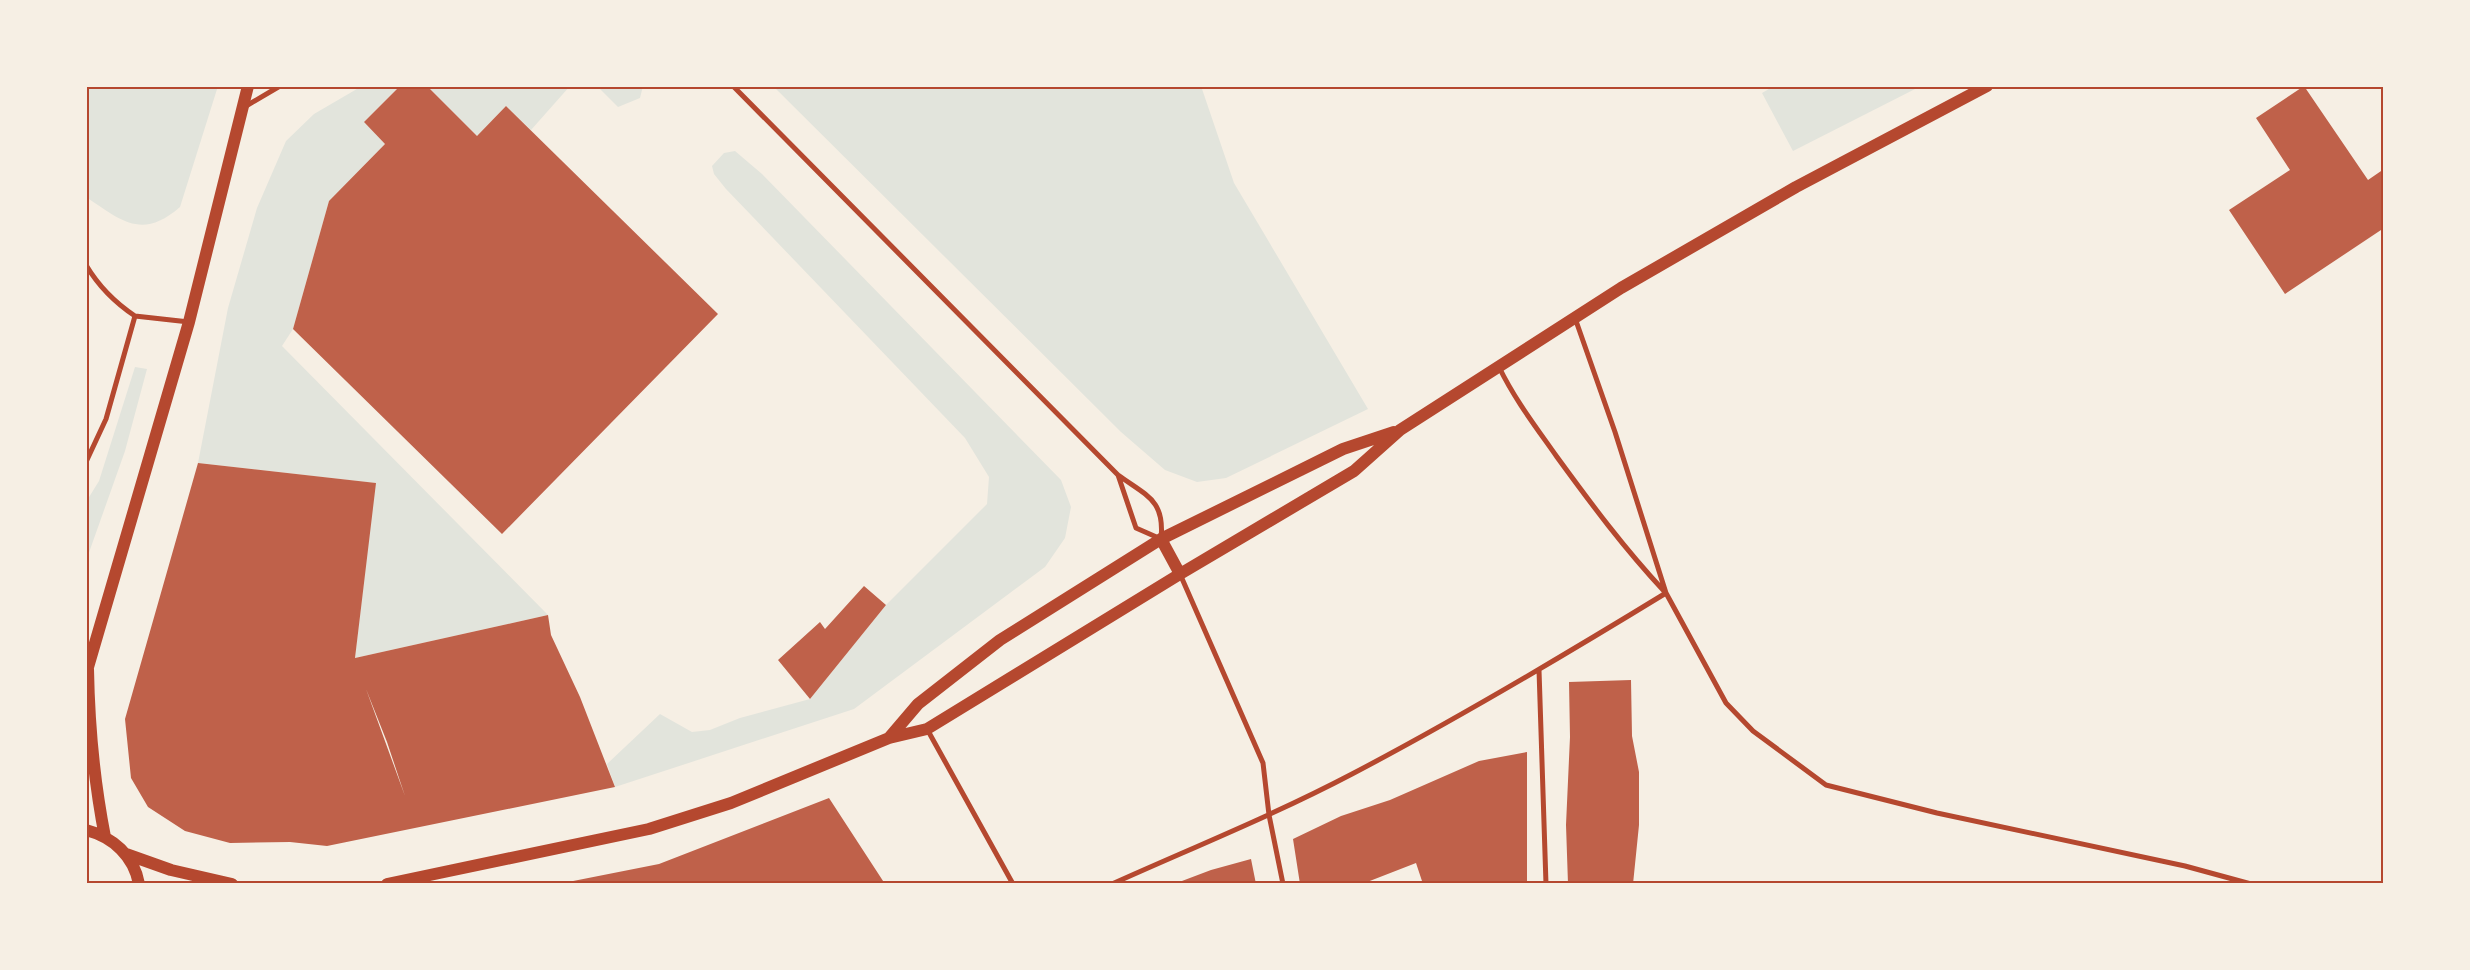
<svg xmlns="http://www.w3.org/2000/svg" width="2470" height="970" font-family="'Work Sans',sans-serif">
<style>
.green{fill:#e2e4dc}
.building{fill:#bf614a;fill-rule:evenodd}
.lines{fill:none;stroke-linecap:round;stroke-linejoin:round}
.minor{stroke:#b5482f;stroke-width:5}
.primary{stroke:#b5482f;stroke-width:12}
.neatline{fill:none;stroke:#b5482f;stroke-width:2}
</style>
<rect width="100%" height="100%" fill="#f6efe4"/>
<path class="green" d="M 86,86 L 218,86 L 180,207 C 142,240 122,221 86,197 Z
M 362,86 L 400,86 L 364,122 L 385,144 L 329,201 L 293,329 L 282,346 L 548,615 L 355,658 L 375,483 L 198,463 L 228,308 L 257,208 L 286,141 L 314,114 Z
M 427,86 L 570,86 L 531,130 L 506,106 L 477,136 Z
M 597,86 L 643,86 L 640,98 L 618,107 Z
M 773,86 L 1201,86 L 1234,183 L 1368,409 L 1226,478 L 1197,482 L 1165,470 L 1121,432 Z
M 1774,86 L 1921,86 L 1793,151 L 1762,93 Z
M 735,151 L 762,174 L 1061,480 L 1071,507 L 1065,538 L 1045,567 L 854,709 L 615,787 L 607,764 L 660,714 L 692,732 L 710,730 L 740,718 L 810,699 L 886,605 L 987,504 L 989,477 L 965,438 L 726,189 L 714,174 L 712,166 L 724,153 Z
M 135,367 L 147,369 L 125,451 L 86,561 L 86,502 L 99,481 Z"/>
<path class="building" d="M 400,86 L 427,86 L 477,136 L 506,106 L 718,314 L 502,534 L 293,329 L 329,201 L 385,144 L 364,122 Z
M 2304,86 L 2368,180 L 2384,169 L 2384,228 L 2285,294 L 2229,210 L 2290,170 L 2256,118 Z
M 198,463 L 376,483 L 355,658 L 548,615 L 551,635 L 580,697 L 615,787 L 327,846 L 290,842 L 230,843 L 185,831 L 148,807 L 131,778 L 125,719 ZM 366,689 L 387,742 L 405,796 Z
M 864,586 L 886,605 L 810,699 L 778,660 L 820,622 L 825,629 Z
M 1631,680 L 1632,736 L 1639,772 L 1639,825 L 1633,884 L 1568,884 L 1566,825 L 1570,737 L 1569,682 Z
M 1527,752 L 1527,884 L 1423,884 L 1416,863 L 1362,884 L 1300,884 L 1293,839 L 1341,816 L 1390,800 L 1479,761 Z
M 829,798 L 885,884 L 558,884 L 659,864 Z
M 1251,859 L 1256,884 L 1174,884 L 1211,870 Z"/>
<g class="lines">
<path class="minor" d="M 733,86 L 1118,475 C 1147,496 1165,500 1161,539 L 1136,528 L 1118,475
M 246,106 L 280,86
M 86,265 C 99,287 114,302 135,316
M 1575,318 L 1615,432 L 1666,593 L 1726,703 L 1753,731 L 1826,785 L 1937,813 L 2185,866 L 2251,884
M 1499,367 C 1515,400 1536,427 1557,457 C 1592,505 1624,548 1664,591
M 86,462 L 106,419 L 135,316 L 189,322
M 1180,574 L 1263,763 L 1269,815 L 1283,884
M 1539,670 L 1546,884
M 927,729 L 1013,884
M 1112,884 C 1192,848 1274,815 1352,774 C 1459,718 1563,656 1666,593"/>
<path class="primary" d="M 1161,539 L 1180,574
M 88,669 C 89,726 94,781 105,837
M 86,674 L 189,322 L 248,86
M 889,738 L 918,704 L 1000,640 L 1161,539 L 1343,449 L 1394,432
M 86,830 C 113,837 134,856 139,884
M 126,854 L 171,870 L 232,884
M 387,884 L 649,829 L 731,803 L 889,738 L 927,729 L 1180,574 L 1354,471 L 1400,430 L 1621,288 L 1796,187 L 1987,86"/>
</g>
<rect width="2470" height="970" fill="none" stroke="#f6efe4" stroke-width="175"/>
<rect x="88" y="88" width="2294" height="794" class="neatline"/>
</svg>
